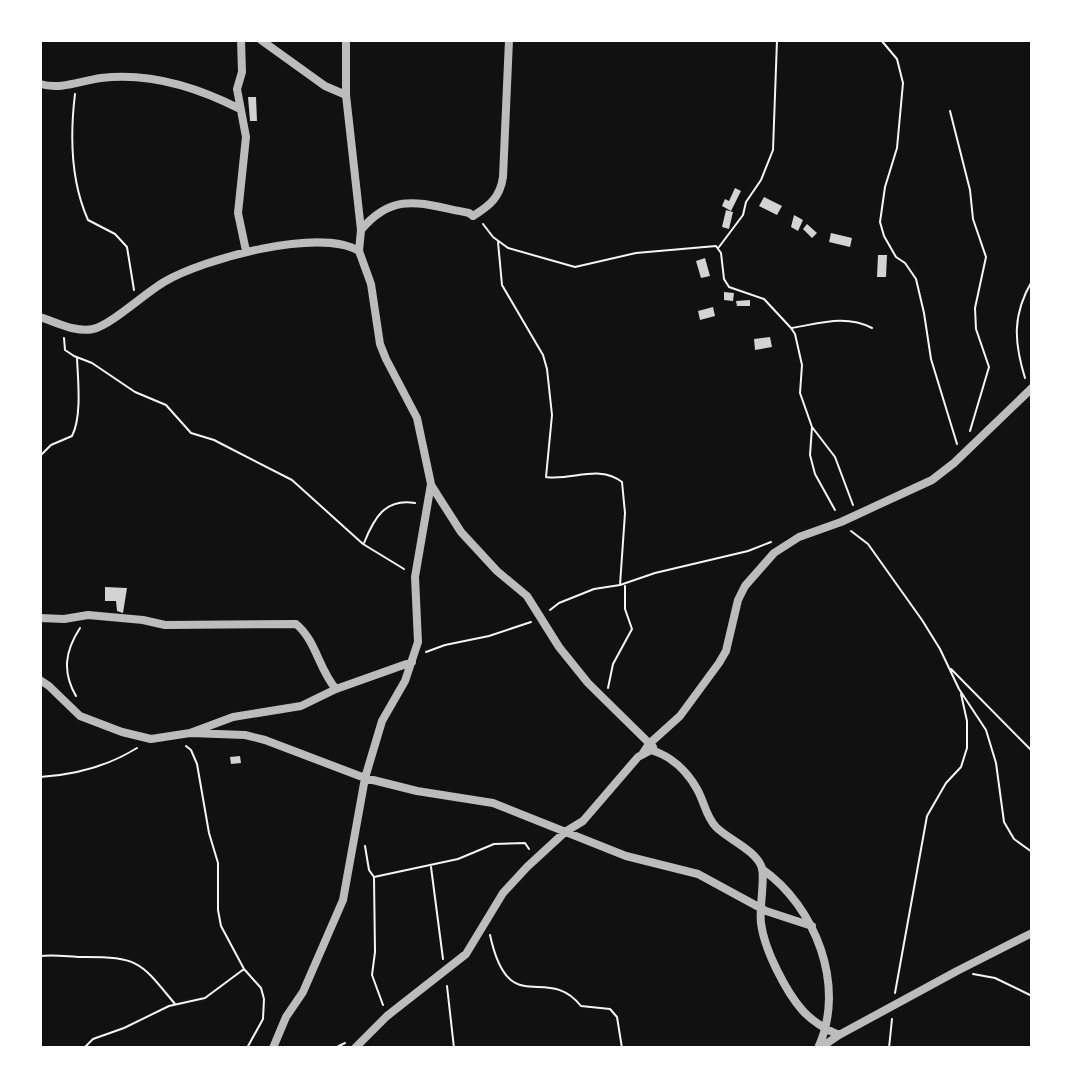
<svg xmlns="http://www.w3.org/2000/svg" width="1072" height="1088" font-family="'Crimson Pro',serif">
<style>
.building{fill:#d3d3d3}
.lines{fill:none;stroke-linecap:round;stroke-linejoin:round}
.path{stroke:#f5f5f5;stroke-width:2}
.minor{stroke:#bcbcbc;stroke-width:8}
</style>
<rect width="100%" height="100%" fill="#111"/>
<path class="building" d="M 248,97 L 256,97 L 257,121 L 250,121 Z
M 735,188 L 741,191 L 731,211 L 722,206 L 725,199 L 729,201 Z
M 764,197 L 782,206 L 777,215 L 759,206 Z
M 726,210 L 733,212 L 729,229 L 722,227 Z
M 794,215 L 803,220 L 798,231 L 791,227 Z
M 807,224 L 817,233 L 812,238 L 803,229 Z
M 831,233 L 852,238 L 850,247 L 829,242 Z
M 878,255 L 887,255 L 886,277 L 877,277 Z
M 705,258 L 710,276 L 701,278 L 696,261 Z
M 724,292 L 734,293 L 733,301 L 724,300 Z
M 750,300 L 750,306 L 737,306 L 736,301 Z
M 713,307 L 715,316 L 700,320 L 698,311 Z
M 770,337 L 772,347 L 755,350 L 754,339 Z
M 105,587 L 127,588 L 123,613 L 117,611 L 116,601 L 105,601 Z
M 240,756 L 241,763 L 231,764 L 230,757 Z"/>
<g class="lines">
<path class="path" d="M 881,40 L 897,59 L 903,83 L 897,148 L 885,187 L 880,222 L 884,236 L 896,257 L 905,263 L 916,279 L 924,313 L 931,359 L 957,444
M 75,94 C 70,135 71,182 88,220 L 115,234 L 127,247 L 134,290
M 950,111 L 970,190 L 973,219 L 986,257 L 975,308 L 976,329 L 989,367 L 970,431
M 483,224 L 493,237 L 508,248 L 575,267 L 636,253 L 716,246 L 721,253 L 724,279 L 729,287 L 764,299 L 791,328 C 818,324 845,314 872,328
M 498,242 L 502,285 L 543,355 L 547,369 L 552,415 L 546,477 C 572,481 599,464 622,482 L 625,513 L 620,585
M 719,247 L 743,215 L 746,202 L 761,180 L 773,150 L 777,40
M 791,328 L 795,334 L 802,365 L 800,393 L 812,427 L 810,455 L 815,474 L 835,510
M 64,338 L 65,350 L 74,356 L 92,363 L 135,392 L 166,405 L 191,433 L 214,440 L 292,480 L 363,544 L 404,569
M 1025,378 C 1014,342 1012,315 1032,281
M 812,427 L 835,457 L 853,505
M 40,456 L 51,445 L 72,436 C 82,417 78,380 77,358
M 851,531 L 868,544 L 922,620 L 940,649 L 959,689 L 986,730 L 996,763 L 1004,822 L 1014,839 L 1032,852
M 364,543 C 374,518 385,498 415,503
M 550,610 L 559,603 L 594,589 L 620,585 L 655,573 L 748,551 L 771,542
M 426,652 L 445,645 L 489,636 L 531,622
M 951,669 L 1032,751
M 608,688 L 613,664 L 632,629 L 625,609 L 625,586
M 76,696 C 62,672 65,651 80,628
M 186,746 L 191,750 L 197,764 L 209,833 L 218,863 L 218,910 L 221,926 L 244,969 L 261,988 L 264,999 L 263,1019 L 247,1048
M 40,777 C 74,775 108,766 137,748
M 365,846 L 369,870 L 374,877 L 458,859 L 494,844 L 525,843 L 529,849
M 431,867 L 443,959
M 374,878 L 375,952 L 372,975 L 383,1005
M 490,935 C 509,1022 546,962 581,1006 L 610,1009 L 617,1017 L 622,1048
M 40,956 C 55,954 70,957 85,957 C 140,957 141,963 175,1004
M 973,974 L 995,978 L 1032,996
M 447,986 L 454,1048
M 895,993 L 927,816 L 946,783 L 961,767 L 967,748 L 967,721 L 961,694
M 84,1048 L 93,1039 L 124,1028 L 169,1006 L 205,998 L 244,969
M 335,1048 L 345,1043
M 889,1048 L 892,1019"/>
<path class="minor" d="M 241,40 L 242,72 L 237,89 L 246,137 L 238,213 L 246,251
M 261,40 L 325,86 L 346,95 L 361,230 L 359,251 L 371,284 L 380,344 L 386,359 L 417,418 L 431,484 L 415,577 L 418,642 L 405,681 L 382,721 L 365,778 L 343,900 L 303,992 L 286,1017 L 273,1048
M 40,84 C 61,90 80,81 101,78 C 150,72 197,87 240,109
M 346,95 L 346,40
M 361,230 C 395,189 424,205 469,213 L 473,216 C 489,206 500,198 503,177 L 509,40
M 40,317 C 56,322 76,333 93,329 C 111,325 145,293 164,282 C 203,259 319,227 359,251
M 431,485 L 461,532 L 497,571 L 527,596 L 559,647 L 588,683 L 653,747
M 40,618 L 64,619 L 88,615 L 143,620 L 165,625 L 296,624 C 316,640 319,670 336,689
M 40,680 L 49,686 L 80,716 L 122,732 L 151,739 L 190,733 L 233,717 L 301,706 L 336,689 L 412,662
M 190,733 L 245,735 L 265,740 L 365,778 L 417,791 L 493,803 L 626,856 L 698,874 L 766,911 L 812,926
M 643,753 L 649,744 L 680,716 L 719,663 L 726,651 L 738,600 L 745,586 L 774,553 L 799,537 L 841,522 L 932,480 L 954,463 L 1032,388
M 762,869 C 815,906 847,986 818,1048
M 355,1048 L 387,1016 L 466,954 L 503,893 L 527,867 L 565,832 L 583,821 L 638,757 L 651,750 C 671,756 687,771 697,789 C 704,801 706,817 716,827 C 729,840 756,850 762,868 C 765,881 759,908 761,923 C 764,949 786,992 803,1011 C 813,1022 825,1029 839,1035
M 820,1048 L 839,1035 L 957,971 L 1032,933"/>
</g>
<rect width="1072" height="1088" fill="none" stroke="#ffffff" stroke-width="84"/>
</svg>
